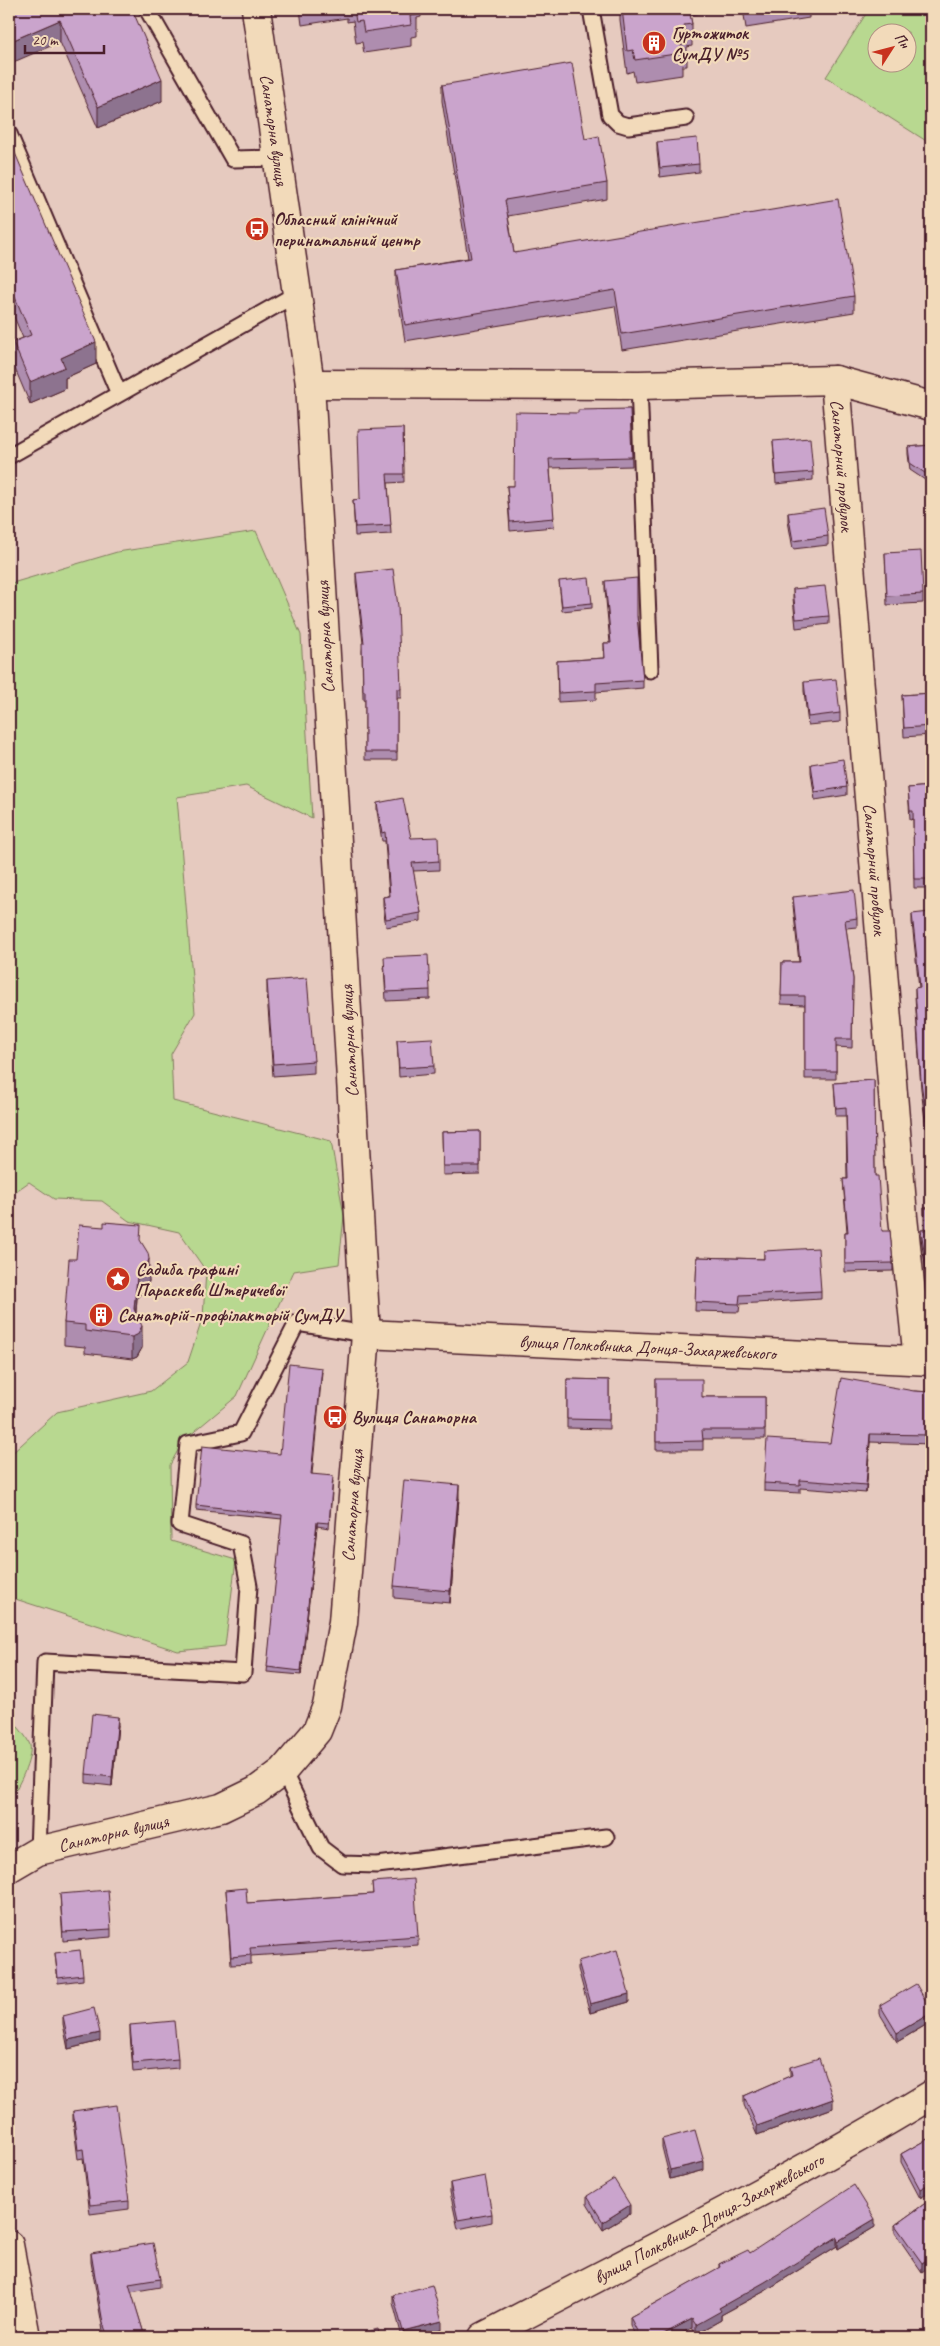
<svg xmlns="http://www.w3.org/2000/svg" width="940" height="2346" font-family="Caveat,sans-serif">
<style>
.green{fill:#b8d890;stroke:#817c5e;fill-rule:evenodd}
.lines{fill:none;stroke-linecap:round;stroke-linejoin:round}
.service-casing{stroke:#4a1f2b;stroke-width:19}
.minor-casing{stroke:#4a1f2b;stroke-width:31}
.secondary-casing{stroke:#4a1f2b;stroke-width:31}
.service{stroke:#f2daba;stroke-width:15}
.minor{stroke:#f2daba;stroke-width:28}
.secondary{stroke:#f2daba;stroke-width:28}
.wall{fill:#ae8daf;stroke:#4a1f2b}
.shaded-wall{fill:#8d738f;stroke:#4a1f2b}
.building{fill:#caa4cc;stroke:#4a1f2b}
.labels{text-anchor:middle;stroke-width:4.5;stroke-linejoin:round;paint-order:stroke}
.poi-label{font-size:18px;font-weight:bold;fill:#4a1f2b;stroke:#f2daba;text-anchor:start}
.street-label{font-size:18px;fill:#4a1f2b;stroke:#f2daba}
</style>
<rect width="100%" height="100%" fill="#e6cabf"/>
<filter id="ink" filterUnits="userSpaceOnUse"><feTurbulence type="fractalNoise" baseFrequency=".02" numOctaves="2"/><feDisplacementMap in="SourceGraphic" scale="10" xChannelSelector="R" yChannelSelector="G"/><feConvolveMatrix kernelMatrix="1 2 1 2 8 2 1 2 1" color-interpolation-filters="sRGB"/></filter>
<g filter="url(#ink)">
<path class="green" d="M 869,9 L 931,9 L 931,144 L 826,77 ZM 878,32 L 908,32 L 908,62 L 878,62 Z
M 256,531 L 301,635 L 312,818 L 246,786 L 177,797 L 195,1013 L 171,1054 L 173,1101 L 331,1141 L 344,1216 L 339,1264 L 294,1271 L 237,1396 L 183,1441 L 170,1465 L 171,1541 L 236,1560 L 225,1646 L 178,1651 L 9,1597 L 9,1456 L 57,1412 L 151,1391 L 188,1362 L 203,1317 L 206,1271 L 179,1232 L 129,1221 L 102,1201 L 54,1199 L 29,1182 L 9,1196 L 9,584 L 117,552 Z
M 9,1716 C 15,1724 27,1736 30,1745 C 33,1758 17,1791 9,1799 Z"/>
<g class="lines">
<g class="service-casing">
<path id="service" d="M 147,9 L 233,159 L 277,158
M 591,9 L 610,115 L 618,123 L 628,126 L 686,118
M 9,134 L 119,394
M 639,385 L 650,670
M 9,456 L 298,293
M 283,1771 L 321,1848 L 342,1864 L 377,1865 L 606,1837
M 38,1851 L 45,1662 L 243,1673 L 249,1586 L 241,1544 L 180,1524 L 188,1444 L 241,1433 L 297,1323 L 366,1334"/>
</g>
<g class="minor-casing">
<g id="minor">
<path id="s1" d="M 835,380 L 903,1217 L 918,1360"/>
<path d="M 310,384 L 639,385 L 835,380 L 931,406"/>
<path id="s2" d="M 366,1334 L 931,1361"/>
<path id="s3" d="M 483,2337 C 633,2258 786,2183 931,2095"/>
</g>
</g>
<g class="secondary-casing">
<g id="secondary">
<path id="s4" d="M 9,1868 L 38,1851 L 221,1808 L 256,1791 L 283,1771 L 317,1731 L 327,1706 L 343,1622 L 366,1334 L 310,384 L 256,9"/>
<path d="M 9,2245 L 26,2337"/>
</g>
</g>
<use href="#service" class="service"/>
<use href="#minor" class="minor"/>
<use href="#secondary" class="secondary"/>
</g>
<path class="wall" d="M 9,9 L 132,9 L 162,101 L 98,128 L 60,42 Z
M 300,9 L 421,9 L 421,17 L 417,18 L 417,36 L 411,37 L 411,46 L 364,53 L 362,42 L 356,43 L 353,21 L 347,22 L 347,18 L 302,25 Z
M 620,9 L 730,9 L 690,15 L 692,24 L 692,46 L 687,47 L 687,66 L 682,66 L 682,75 L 635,82 L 633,71 L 627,73 L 620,20 Z
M 743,9 L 809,9 L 809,18 L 746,28 Z
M 442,85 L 585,139 L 607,183 L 607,199 L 508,216 L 514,253 L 854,296 L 854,312 L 622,350 L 615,306 L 405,341 L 396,286 L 396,270 L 468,258 L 442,101 Z
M 9,139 L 96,364 L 65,378 L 65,389 L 30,404 L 13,364 L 13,342 L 23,338 L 9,305 Z
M 657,142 L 699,164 L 699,172 L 660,177 L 657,151 Z
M 630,409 L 632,466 L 550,468 L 554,527 L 510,531 L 507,486 L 514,486 L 578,413 Z
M 403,428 L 404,482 L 388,483 L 391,534 L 355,536 L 353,500 L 360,499 Z
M 773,441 L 813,472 L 813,480 L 776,484 Z
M 931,445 L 931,484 L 910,470 L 908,454 L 908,447 Z
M 788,513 L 828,536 L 828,545 L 793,549 L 788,521 Z
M 885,553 L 923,594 L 923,603 L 887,605 Z
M 356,573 L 401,689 L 401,698 L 397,698 L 397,760 L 365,760 L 365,699 L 363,699 L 362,651 L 363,643 L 356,582 Z
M 559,581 L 592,603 L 592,608 L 562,611 Z
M 605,581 L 637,616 L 643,680 L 643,688 L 596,692 L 596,700 L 558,702 L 557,661 L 604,658 L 604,643 L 610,643 L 605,589 Z
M 793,589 L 829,616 L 829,624 L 796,628 L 793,598 Z
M 804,682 L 840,713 L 840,722 L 808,725 L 804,691 Z
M 931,693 L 931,735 L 904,737 L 902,695 Z
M 811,764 L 847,787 L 847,795 L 815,800 L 811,772 Z
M 931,786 L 931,888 L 914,888 L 913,819 L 910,820 L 908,788 Z
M 377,803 L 411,838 L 439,861 L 439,870 L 413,871 L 421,913 L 421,921 L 386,927 L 383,906 L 383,897 L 389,896 L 385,841 L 382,841 L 377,811 Z
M 793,897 L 857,918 L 857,927 L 846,928 L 853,979 L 852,1048 L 836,1047 L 836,1079 L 805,1079 L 805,1005 L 781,1004 L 782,962 L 799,962 L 793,905 Z
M 912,914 L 931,919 L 931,1127 L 926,1128 L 921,1089 L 915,996 L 915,988 L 919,988 L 912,922 Z
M 384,965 L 430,990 L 430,999 L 386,1001 Z
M 267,981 L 314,1061 L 314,1073 L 273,1076 L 267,994 Z
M 397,1040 L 434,1066 L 434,1074 L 399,1077 Z
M 874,1080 L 875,1176 L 882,1231 L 893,1263 L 893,1271 L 845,1272 L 845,1232 L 847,1232 L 843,1179 L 847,1179 L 846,1116 L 836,1116 L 834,1083 Z
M 480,1131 L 480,1174 L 443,1175 L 442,1132 Z
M 924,1208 L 931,1208 L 931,1284 L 928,1284 L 921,1238 L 921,1230 L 924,1230 Z
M 141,1242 L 149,1281 L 147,1287 L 137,1298 L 136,1313 L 142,1348 L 137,1357 L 132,1359 L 85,1353 L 85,1347 L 64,1345 L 64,1323 L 76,1259 Z
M 764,1251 L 821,1291 L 821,1299 L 740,1304 L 739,1312 L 695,1311 L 697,1257 L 764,1259 Z
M 322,1372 L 312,1474 L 333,1481 L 329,1528 L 317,1526 L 301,1675 L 267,1672 L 282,1519 L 196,1510 L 196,1505 L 280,1454 Z
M 567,1379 L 609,1380 L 609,1429 L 567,1428 Z
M 656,1379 L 702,1397 L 765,1397 L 765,1439 L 703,1439 L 703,1450 L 656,1450 Z
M 914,1391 L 931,1392 L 931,1444 L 870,1442 L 866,1493 L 800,1488 L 800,1493 L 764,1491 L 764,1483 Z
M 459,1498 L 450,1603 L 394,1598 L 394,1586 Z
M 118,1725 L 112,1786 L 86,1783 L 86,1774 Z
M 372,1882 L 418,1936 L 418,1945 L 251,1956 L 251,1964 L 231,1965 L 226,1890 L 247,1903 L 373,1894 Z
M 60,1894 L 111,1929 L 111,1937 L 63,1941 Z
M 55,1953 L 83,1975 L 83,1980 L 58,1983 Z
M 578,1961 L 629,2002 L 590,2013 L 578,1969 Z
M 880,2005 L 931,2010 L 931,2022 L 897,2042 L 880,2014 Z
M 63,2016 L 100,2041 L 68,2049 L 63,2024 Z
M 130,2025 L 178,2059 L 178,2068 L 133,2072 L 130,2034 Z
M 790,2067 L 833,2108 L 757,2135 L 744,2105 L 744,2096 L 790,2076 Z
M 73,2111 L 129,2201 L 129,2209 L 90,2214 L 83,2158 L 78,2159 L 73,2120 Z
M 931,2137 L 920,2198 L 901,2162 L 901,2154 Z
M 662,2139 L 704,2170 L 670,2179 L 662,2147 Z
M 450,2183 L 492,2214 L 492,2222 L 458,2229 L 450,2192 Z
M 587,2196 L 630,2214 L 603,2230 L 587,2204 Z
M 927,2202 L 922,2272 L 895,2233 L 895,2225 Z
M 875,2227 L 838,2249 L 837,2246 L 765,2291 L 721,2315 L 721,2320 L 696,2334 L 692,2328 L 674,2337 L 636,2337 L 630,2325 L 630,2317 L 719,2268 L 719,2264 L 750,2253 Z
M 91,2253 L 160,2279 L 160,2287 L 131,2292 L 145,2337 L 105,2337 L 103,2331 L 91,2262 Z
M 393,2295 L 442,2329 L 412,2337 L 402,2337 L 393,2303 Z"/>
<path class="shaded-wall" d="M 60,20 L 60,42 L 9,64 L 9,42 Z
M 162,79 L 162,101 L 98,128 L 98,107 Z
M 96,342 L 96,364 L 65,378 L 65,389 L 30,404 L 30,382 L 61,358 Z
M 149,1259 L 149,1281 L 147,1287 L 137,1298 L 134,1331 L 134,1309 L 137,1277 Z
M 142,1326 L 142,1348 L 137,1357 L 132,1359 L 132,1337 Z
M 870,1434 L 870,1442 L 866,1493 L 866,1485 Z
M 459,1485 L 459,1498 L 450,1603 L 450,1591 Z
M 317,1522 L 317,1526 L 301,1675 L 301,1671 Z
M 118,1717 L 118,1725 L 112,1786 L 112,1777 Z
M 629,1994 L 629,2002 L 590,2013 L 590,2004 Z
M 931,2013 L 931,2022 L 897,2042 L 897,2033 Z
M 100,2033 L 100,2041 L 68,2049 L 68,2040 Z
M 833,2099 L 833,2108 L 757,2135 L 757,2126 Z
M 704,2162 L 704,2170 L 670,2179 L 670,2170 Z
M 931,2183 L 931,2192 L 920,2198 L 920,2189 Z
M 630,2205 L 630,2214 L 603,2230 L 603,2222 Z
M 875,2219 L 875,2227 L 838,2249 L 838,2241 Z
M 837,2237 L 837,2246 L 765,2291 L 721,2315 L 721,2320 L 696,2334 L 696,2325 L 719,2308 Z
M 931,2257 L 931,2265 L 922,2272 L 922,2263 Z
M 692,2319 L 692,2328 L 674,2337 L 658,2337 Z
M 442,2321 L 442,2329 L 412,2337 L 403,2337 L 403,2331 Z"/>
<path class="building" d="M 9,9 L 132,9 L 162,79 L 98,107 L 60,20 L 9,42 Z
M 354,9 L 416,9 L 417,15 L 410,16 L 411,25 L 364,32 L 362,21 L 356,22 Z
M 622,9 L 689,9 L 692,24 L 684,25 L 687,44 L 681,45 L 682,53 L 635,60 L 633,50 L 627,51 Z
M 572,63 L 585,139 L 599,136 L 607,183 L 505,200 L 514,253 L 838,199 L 854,296 L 622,334 L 615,290 L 405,325 L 396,270 L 471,258 L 442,85 Z
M 697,138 L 699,164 L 660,168 L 657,142 Z
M 9,139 L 96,342 L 61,358 L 65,367 L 30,382 L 13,342 L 31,335 L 9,283 Z
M 630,409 L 632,457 L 549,459 L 554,518 L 510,522 L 507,486 L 514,486 L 515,412 L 578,413 L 578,410 Z
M 403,428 L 404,474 L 387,474 L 391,525 L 355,527 L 353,500 L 360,499 L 358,430 Z
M 810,438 L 813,472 L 776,475 L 773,441 Z
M 931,445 L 931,477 L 910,463 L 908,447 Z
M 824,508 L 828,536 L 793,541 L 788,513 Z
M 921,551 L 923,594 L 887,596 L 885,553 Z
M 393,569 L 398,606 L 401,689 L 397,689 L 397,752 L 365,752 L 365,691 L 363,691 L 362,643 L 364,643 L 356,573 Z
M 589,578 L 592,603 L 562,606 L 559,581 Z
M 637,578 L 637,616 L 643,680 L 596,683 L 596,691 L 558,693 L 557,661 L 605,658 L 604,643 L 611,643 L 605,581 Z
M 825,586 L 829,616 L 796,619 L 793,589 Z
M 836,679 L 840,713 L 808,717 L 804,682 Z
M 931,693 L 931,726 L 904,728 L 902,695 Z
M 843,759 L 847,787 L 815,792 L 811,764 Z
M 931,786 L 931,879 L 914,879 L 913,811 L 910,811 L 908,788 Z
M 403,798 L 411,838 L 438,837 L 439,861 L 412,863 L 421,913 L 386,919 L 383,897 L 390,896 L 385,832 L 382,833 L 377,803 Z
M 854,890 L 857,918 L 845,920 L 853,979 L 852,1039 L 836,1039 L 836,1071 L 805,1071 L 805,996 L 781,996 L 782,962 L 800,962 L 793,897 Z
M 930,912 L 931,919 L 931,1119 L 926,1120 L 921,1081 L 915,988 L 920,987 L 912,914 Z
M 428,955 L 430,990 L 386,992 L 384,957 Z
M 307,978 L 314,1061 L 273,1064 L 267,981 Z
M 432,1038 L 434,1066 L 399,1068 L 397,1040 Z
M 874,1080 L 875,1176 L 878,1176 L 882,1231 L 890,1231 L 893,1263 L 845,1264 L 845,1232 L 848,1232 L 843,1179 L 848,1179 L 846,1107 L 836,1108 L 834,1083 Z
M 480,1131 L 480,1166 L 443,1166 L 442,1132 Z
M 924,1208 L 931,1208 L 931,1276 L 928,1276 L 921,1230 L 925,1230 Z
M 104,1222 L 141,1225 L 140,1240 L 148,1253 L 149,1259 L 147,1265 L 137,1277 L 134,1309 L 142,1326 L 137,1335 L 132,1337 L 85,1331 L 85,1325 L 64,1323 L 69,1259 L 76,1259 L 79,1225 L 104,1227 Z
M 818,1248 L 821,1291 L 740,1295 L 739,1304 L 695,1302 L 697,1257 L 764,1259 L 764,1251 Z
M 289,1364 L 322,1368 L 311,1474 L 333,1476 L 329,1523 L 317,1522 L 301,1671 L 267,1667 L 282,1515 L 196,1505 L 202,1446 L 280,1454 Z
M 841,1378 L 914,1391 L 931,1392 L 931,1435 L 870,1434 L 866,1485 L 800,1480 L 800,1485 L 764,1483 L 767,1439 L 830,1443 Z
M 567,1379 L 609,1380 L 609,1420 L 567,1419 Z
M 656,1379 L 702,1379 L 702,1397 L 765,1397 L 765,1430 L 702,1430 L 703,1441 L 656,1442 Z
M 404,1480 L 459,1485 L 450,1591 L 394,1586 Z
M 92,1714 L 118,1717 L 112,1777 L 86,1774 Z
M 414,1879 L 418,1936 L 250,1948 L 251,1955 L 231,1957 L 226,1890 L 246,1888 L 247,1903 L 373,1894 L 372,1882 Z
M 108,1890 L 111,1929 L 63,1932 L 60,1894 Z
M 80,1950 L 83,1975 L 58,1978 L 55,1953 Z
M 617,1950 L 629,1994 L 590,2004 L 578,1961 Z
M 916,1984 L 931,2010 L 931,2013 L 897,2033 L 880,2005 Z
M 94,2008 L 100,2033 L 68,2040 L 63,2016 Z
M 174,2021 L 178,2059 L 133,2063 L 130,2025 Z
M 819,2058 L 833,2099 L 757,2126 L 744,2096 L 792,2075 L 790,2067 Z
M 116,2105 L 129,2201 L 90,2205 L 83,2149 L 78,2150 L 73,2111 Z
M 695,2130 L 704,2162 L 670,2170 L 662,2139 Z
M 931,2137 L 931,2183 L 920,2189 L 901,2154 Z
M 485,2176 L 492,2214 L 458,2220 L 450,2183 Z
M 614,2179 L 630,2205 L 603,2222 L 587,2196 Z
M 854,2185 L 875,2219 L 838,2241 L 837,2237 L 765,2282 L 719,2308 L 721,2311 L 696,2325 L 692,2319 L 658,2337 L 640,2337 L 630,2317 L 720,2267 L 719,2264 L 748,2250 L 750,2253 Z
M 927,2202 L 931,2207 L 931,2257 L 922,2263 L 895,2225 Z
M 153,2243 L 160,2279 L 129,2284 L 145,2337 L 108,2337 L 103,2323 L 91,2253 Z
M 432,2285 L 442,2321 L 403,2331 L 393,2295 Z
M 378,2329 L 380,2337 L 349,2337 Z"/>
</g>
<defs>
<g id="building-disc" transform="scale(1.25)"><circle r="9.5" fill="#c8321e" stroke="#f2daba"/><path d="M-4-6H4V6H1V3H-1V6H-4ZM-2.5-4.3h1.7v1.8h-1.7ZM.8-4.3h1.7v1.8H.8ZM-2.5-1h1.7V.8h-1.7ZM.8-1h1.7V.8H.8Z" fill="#fff"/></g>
<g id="bus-disc" transform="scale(1.25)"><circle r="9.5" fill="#c8321e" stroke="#f2daba"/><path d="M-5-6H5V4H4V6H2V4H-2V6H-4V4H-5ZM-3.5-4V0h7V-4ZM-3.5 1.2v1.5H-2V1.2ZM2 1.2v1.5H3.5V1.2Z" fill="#fff"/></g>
<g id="sight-disc" transform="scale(1.25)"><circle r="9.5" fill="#c8321e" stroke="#f2daba"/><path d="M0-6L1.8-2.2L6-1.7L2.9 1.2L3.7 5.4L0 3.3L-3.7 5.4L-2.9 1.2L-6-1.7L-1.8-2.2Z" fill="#fff"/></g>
</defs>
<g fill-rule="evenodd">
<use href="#building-disc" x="654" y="43"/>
<use href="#bus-disc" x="257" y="229"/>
<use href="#sight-disc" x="118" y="1279"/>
<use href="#building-disc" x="101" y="1315"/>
<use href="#bus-disc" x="335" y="1417"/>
</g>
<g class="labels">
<g class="poi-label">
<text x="672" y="39">Гуртожиток<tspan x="672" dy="21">СумДУ №5</tspan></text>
<text x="274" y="225">Обласний клінічний<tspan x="274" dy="21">перинатальний центр</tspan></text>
<text x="136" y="1275">Садиба графині<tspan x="136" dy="21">Параскеви Штеричевої</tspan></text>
<text x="118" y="1321">Санаторій-профілакторій СумДУ</text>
<text x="352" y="1423">Вулиця Санаторна</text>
</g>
<g class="street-label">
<text transform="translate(274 130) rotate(82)" y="6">Санаторна вулиця</text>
<text dy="6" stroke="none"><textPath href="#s1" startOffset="86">Санаторний провулок</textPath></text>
<text transform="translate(325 637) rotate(-93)" y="6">Санаторна вулиця</text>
<text dy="6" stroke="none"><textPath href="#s1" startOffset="491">Санаторний провулок</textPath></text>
<text transform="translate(349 1041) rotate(-93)" y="6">Санаторна вулиця</text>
<text dy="6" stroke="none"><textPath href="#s2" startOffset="282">вулиця Полковника Донця-Захаржевського</textPath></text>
<text dy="6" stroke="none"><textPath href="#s4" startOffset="576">Санаторна вулиця</textPath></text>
<text dy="6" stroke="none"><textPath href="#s4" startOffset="111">Санаторна вулиця</textPath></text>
<text dy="6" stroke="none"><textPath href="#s3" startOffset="255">вулиця Полковника Донця-Захаржевського</textPath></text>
</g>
</g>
<rect width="940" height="2346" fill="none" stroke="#f2daba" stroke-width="30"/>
<rect x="15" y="15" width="910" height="2316" fill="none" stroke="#4a1f2b" stroke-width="2" filter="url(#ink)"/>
<g transform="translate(892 48) rotate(54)"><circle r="24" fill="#f2daba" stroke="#af8f81"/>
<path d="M0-4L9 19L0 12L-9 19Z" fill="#c8321e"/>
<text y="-8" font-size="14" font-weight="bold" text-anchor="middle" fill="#4a1f2b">Пн</text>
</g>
<path d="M25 45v8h79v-8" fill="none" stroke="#4a1f2b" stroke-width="2.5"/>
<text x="32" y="45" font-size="15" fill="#4a1f2b" stroke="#f2daba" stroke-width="4" paint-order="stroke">20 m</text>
</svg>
